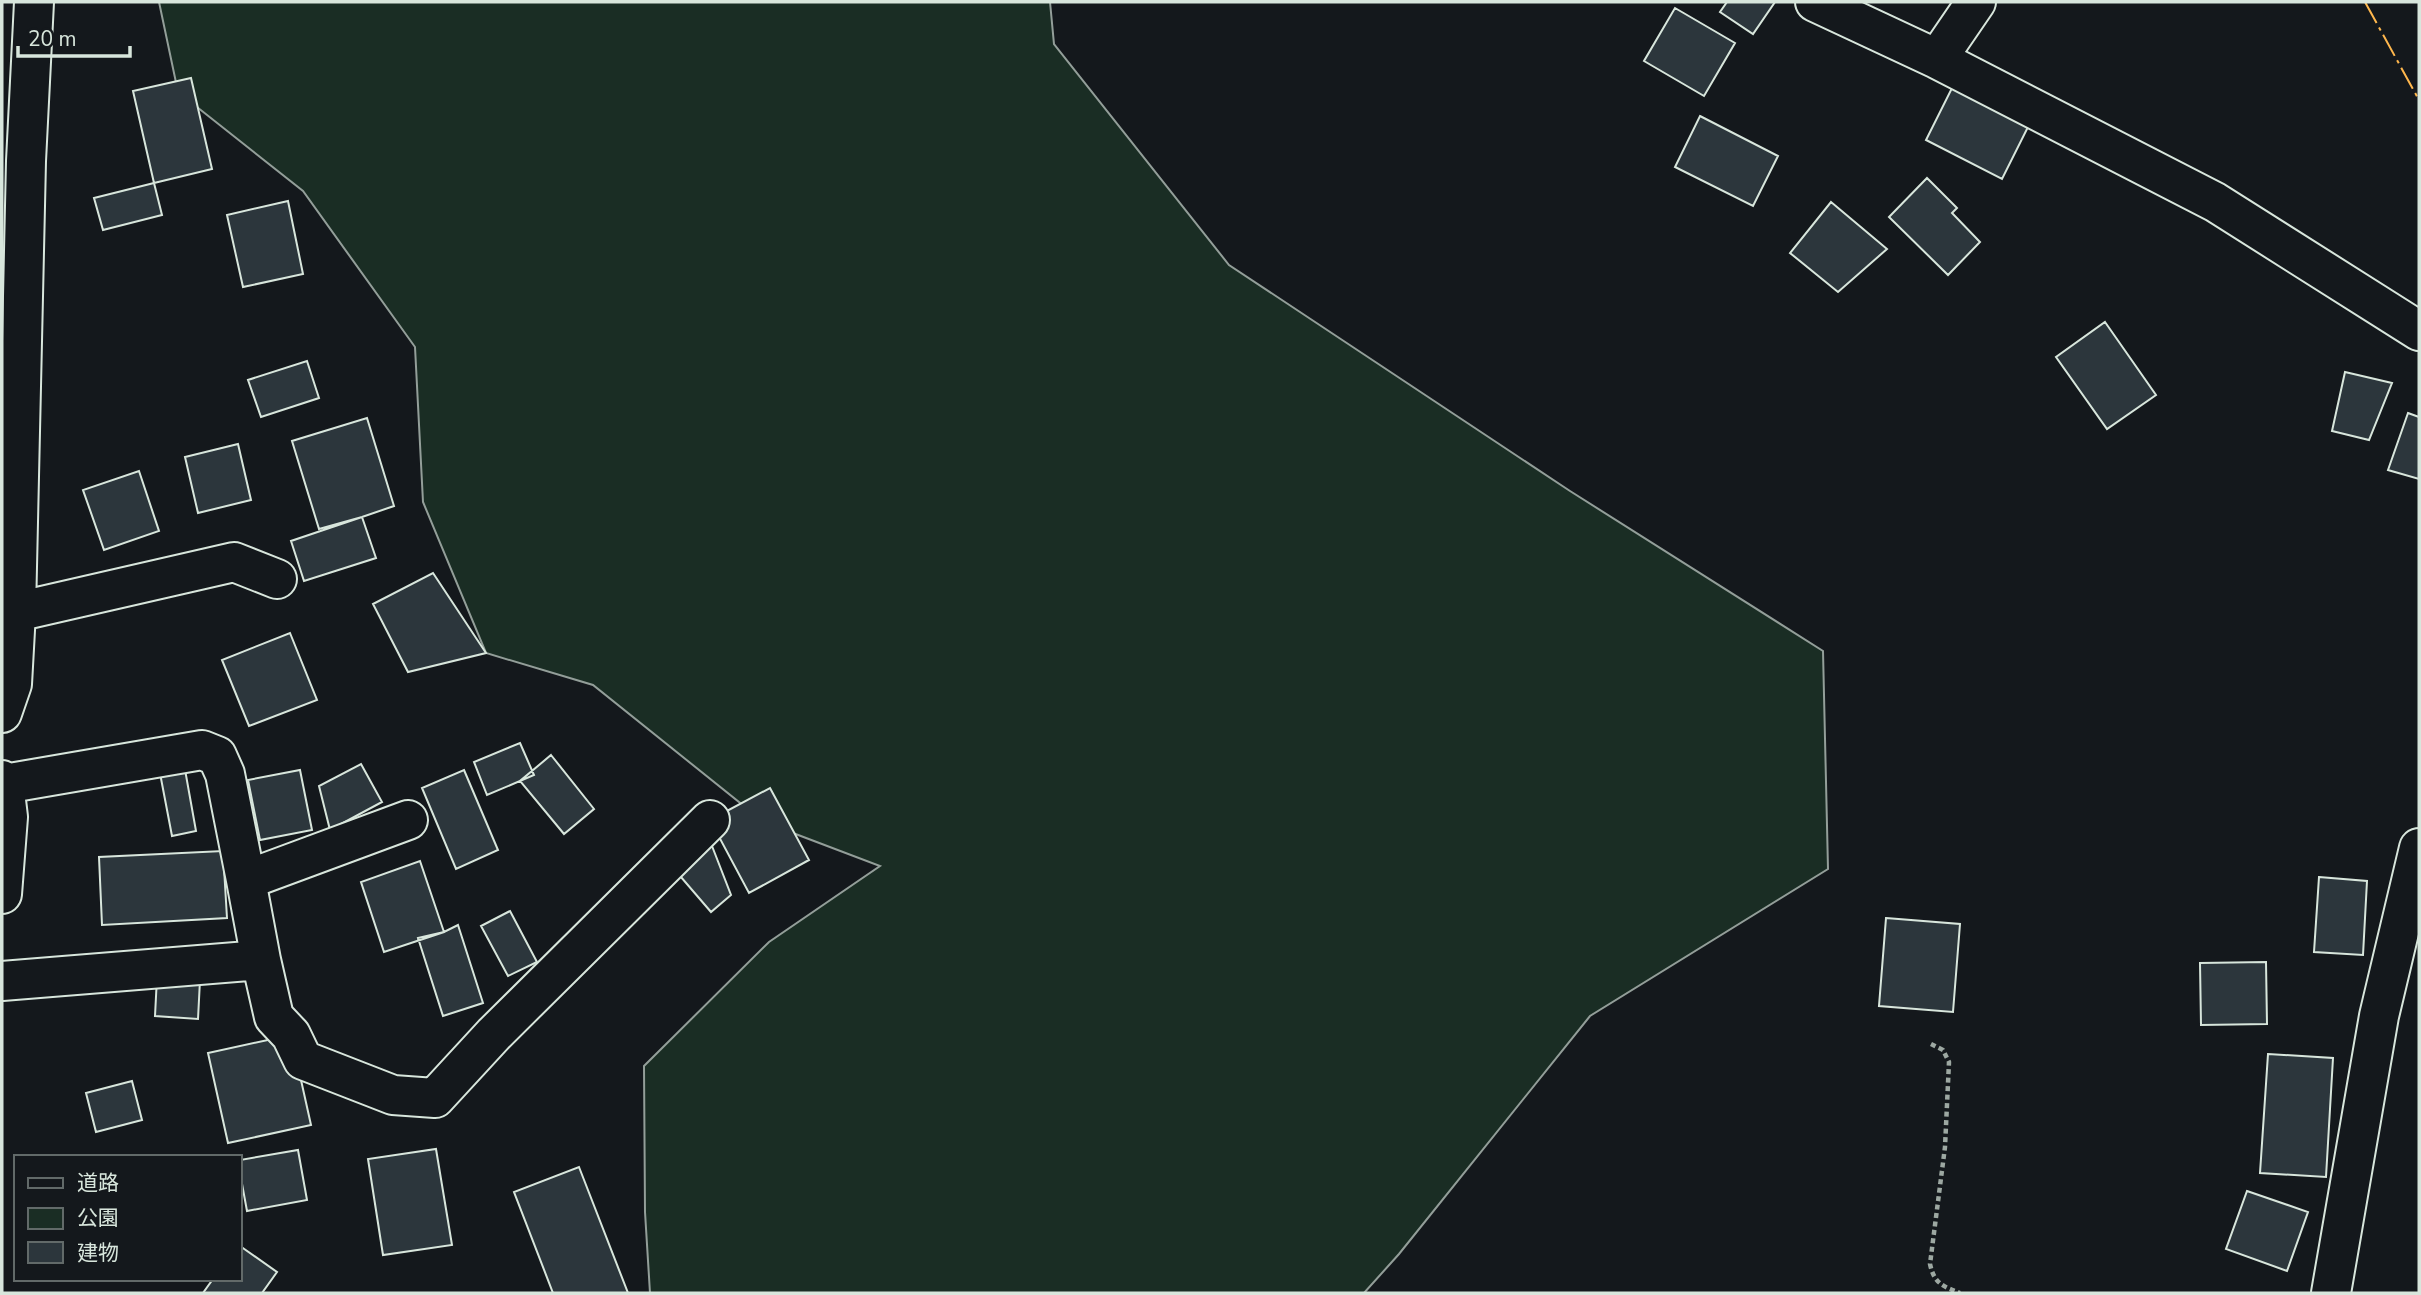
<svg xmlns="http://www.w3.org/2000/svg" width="2421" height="1295" font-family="'Nunito Sans','Noto Sans JP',sans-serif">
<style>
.green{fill:#1a2d24;stroke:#939e99;stroke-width:2}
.building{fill:#2c363c;stroke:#d8e6dc;stroke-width:2}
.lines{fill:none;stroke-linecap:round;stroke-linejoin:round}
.minor-casing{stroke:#d8e6dc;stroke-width:42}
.path{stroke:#9da8a2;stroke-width:4.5;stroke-dasharray:5 3.5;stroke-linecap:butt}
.minor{stroke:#14181c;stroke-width:38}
.power{stroke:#ffb74d;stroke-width:2;stroke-dasharray:24 5 3.5 5;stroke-linecap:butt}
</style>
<rect width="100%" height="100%" fill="#14181c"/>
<path class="green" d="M 159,2 L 1050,2 L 1054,44 L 1229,265 L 1570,491 L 1823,651 L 1828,869 L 1590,1016 L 1399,1254 L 1364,1293 L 650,1293 L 645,1212 L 644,1066 L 769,942 L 880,866 L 764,822 L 593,685 L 486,653 L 423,502 L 415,347 L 303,191 L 178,92 Z"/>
<path class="building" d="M 1727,2 L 1775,2 L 1753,34 L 1720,12 Z
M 1675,8 L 1735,43 L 1704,96 L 1644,61 Z
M 191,78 L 212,169 L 154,183 L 133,91 Z
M 1952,88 L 2028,127 L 2002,179 L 1926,140 Z
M 1700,116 L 1778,156 L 1753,206 L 1675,167 Z
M 1927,178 L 1957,208 L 1952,213 L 1980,242 L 1948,275 L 1889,217 Z
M 154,183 L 162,215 L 103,230 L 94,198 Z
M 288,201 L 303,274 L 243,287 L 227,215 Z
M 1831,202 L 1887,249 L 1838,292 L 1790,253 Z
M 2105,322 L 2156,395 L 2107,429 L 2056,357 Z
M 307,361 L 319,398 L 261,417 L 248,380 Z
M 2345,372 L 2392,383 L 2369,440 L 2332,431 Z
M 2408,413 L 2419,417 L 2419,479 L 2388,470 Z
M 367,418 L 394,506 L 362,517 L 319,529 L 292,441 Z
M 238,444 L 251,500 L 198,513 L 185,457 Z
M 139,471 L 159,531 L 104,550 L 83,490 Z
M 362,517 L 376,558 L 304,581 L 291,541 Z
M 433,573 L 486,653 L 408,672 L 373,604 Z
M 290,633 L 317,700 L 249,726 L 222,660 Z
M 520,743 L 534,775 L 487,795 L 474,762 Z
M 551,755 L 594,809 L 564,834 L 520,781 Z
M 184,764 L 196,831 L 172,836 L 159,768 Z
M 361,764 L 382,802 L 330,830 L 319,786 Z
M 300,770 L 312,830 L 260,840 L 248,780 Z
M 464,770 L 498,850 L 456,869 L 422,788 Z
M 770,788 L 809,860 L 749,893 L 710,820 Z
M 712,846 L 731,895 L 711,912 L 668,862 Z
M 223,851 L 227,918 L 102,925 L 99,857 Z
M 420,861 L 444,932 L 384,952 L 361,882 Z
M 2319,877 L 2367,881 L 2363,955 L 2314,952 Z
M 510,911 L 537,962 L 508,976 L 481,926 Z
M 1886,918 L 1960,924 L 1953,1012 L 1879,1006 Z
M 458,925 L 483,1003 L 443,1016 L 418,938 L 444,932 Z
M 2266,962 L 2267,1024 L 2201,1025 L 2200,963 Z
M 157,977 L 200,980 L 198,1019 L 155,1016 Z
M 291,1035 L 311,1125 L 228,1143 L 208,1053 Z
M 2268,1054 L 2333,1058 L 2326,1177 L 2260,1173 Z
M 132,1081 L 142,1120 L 96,1132 L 86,1093 Z
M 436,1149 L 452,1245 L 383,1255 L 368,1159 Z
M 298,1150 L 307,1200 L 247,1211 L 240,1173 L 240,1160 Z
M 579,1167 L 628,1293 L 553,1293 L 514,1192 Z
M 2247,1191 L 2308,1212 L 2287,1271 L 2226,1249 Z
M 240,1246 L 277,1272 L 262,1293 L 203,1293 L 213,1279 L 240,1279 Z"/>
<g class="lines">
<g class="minor-casing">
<path id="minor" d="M 1815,2 L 1937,59 L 2215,202 L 2419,331
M 1937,59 L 1976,2
M 16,612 L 234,562 L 277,579
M 2,713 L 12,684 L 16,612 L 26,161 L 34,2
M 2,780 L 4,784 L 8,817 L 2,894
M 4,784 L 202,750 L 217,756 L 225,774 L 246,880
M 261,960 L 246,880 L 408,820
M 2,981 L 261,960 L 274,1017 L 291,1035 L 303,1060 L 393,1095 L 435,1098 L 494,1034 L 710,820
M 2331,1293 L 2379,1016 L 2419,848"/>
</g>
<path class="path" d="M 1931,1044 L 1943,1050 L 1949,1062 L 1945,1147 L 1930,1264 C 1934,1283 1942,1286 1960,1293"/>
<use href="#minor" class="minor"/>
<path class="power" d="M 2365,2 L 2419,100"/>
</g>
<rect width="2421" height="1295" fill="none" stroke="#d8e6dc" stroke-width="7"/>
<rect x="14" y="1155" width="228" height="126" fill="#14181c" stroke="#626a69" stroke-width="2"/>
<rect x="28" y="1178" width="35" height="10" fill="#14181c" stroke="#626a69" stroke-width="2"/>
<text x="77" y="1190" font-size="21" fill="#d8e6dc">道路</text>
<rect x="28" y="1208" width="35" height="21" fill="#1a2d24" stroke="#626a69" stroke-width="2"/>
<text x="77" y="1225" font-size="21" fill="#d8e6dc">公園</text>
<rect x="28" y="1242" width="35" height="21" fill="#2c363c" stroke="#626a69" stroke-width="2"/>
<text x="77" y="1260" font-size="21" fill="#d8e6dc">建物</text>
<path d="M18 46v10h112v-10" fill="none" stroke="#d8e6dc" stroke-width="3.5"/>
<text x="28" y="46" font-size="21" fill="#d8e6dc" stroke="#14181c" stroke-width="5" paint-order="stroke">20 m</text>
</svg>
